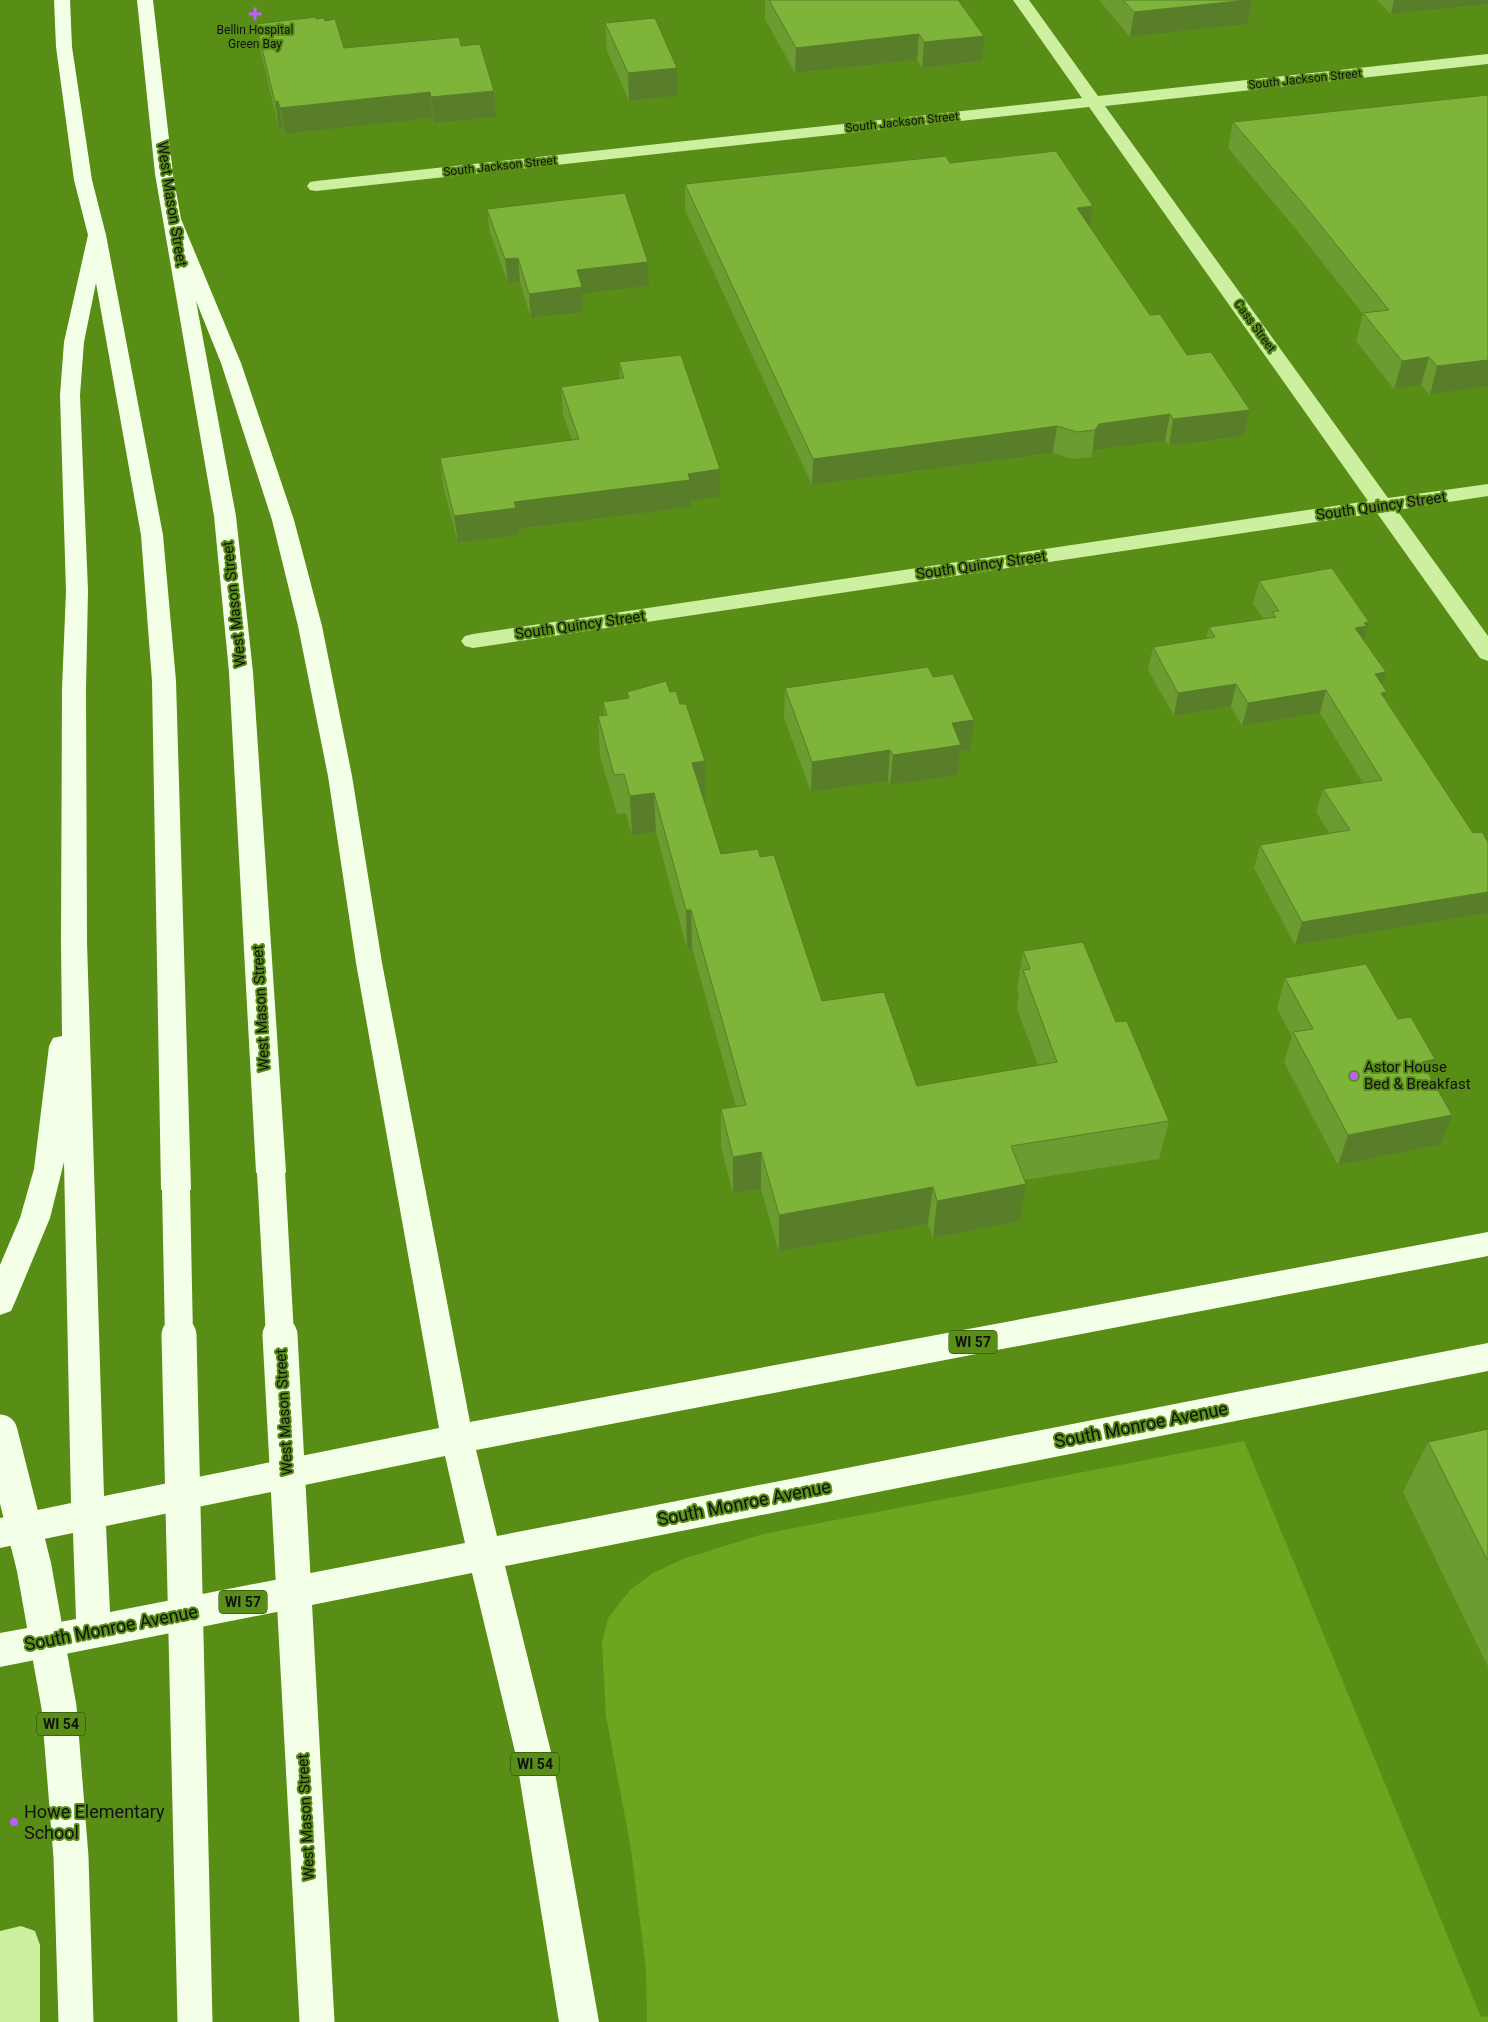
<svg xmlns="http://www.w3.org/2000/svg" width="1488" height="2022" font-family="Roboto,sans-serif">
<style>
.green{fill:#6ca61e}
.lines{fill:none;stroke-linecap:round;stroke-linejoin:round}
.minor{fill:#cdefa0;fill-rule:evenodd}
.major{fill:#f4ffe8;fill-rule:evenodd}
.major-bridge-far1{stroke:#f4ffe8;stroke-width:28}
.major-bridge{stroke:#f4ffe8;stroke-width:35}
.wall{fill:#6c9b32}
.shaded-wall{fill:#587e29}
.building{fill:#7eb43a;stroke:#587e29}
.poi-dot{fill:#be5eff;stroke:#588d16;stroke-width:2}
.labels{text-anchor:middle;stroke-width:4;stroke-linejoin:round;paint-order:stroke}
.far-poi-label{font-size:12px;fill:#111;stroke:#588d16}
.far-street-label{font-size:12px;fill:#111;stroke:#588d16}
.shield{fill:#588d16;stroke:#263612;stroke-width:1}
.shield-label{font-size:14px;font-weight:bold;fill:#111}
.street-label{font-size:15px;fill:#111;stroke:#588d16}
.poi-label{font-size:15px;fill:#111;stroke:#588d16;text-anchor:start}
.near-street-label{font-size:18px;fill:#111;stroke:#588d16}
.near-poi-label{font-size:18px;fill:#111;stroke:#588d16;text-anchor:start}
</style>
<rect width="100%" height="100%" fill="#588d16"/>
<path class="green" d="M 1244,1441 L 1481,2017 L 1488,2016 L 1488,2022 L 647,2022 L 646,1969 L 631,1849 L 606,1716 L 602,1643 L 608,1618 L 630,1590 L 653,1573 L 683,1559 L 763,1534 Z"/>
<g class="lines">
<path class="minor" d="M 1013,0 L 1029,0 L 1098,96 L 1488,54 L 1488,64 L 1105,106 L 1388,498 L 1488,484 L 1488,496 L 1397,510 L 1488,636 L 1488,661 L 1480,658 L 1377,513 L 473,648 L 465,646 L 461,641 L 465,636 L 473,634 L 1368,501 L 1089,107 L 316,191 L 310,190 L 307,186 L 310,182 L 316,181 L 1082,98 Z
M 21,1926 L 35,1931 L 40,1945 L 40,2022 L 0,2022 L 0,1931 Z"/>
<path class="major" d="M 54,0 L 70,0 L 72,47 L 92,180 L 106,235 L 163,535 L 176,681 L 191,1189 L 186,1197 L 176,1201 L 166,1197 L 161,1189 L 152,681 L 141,535 L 96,283 L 84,342 L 80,395 L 88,591 L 86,689 L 87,942 L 104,1496 L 439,1428 L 356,963 L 328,776 L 298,626 L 272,520 L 221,363 L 196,301 L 236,516 L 253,672 L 286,1172 L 281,1180 L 271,1184 L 261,1180 L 256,1172 L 229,672 L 214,516 L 155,174 L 137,0 L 153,0 L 173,174 L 181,219 L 241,363 L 294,520 L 322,626 L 352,776 L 382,963 L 470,1422 L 1488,1232 L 1488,1256 L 476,1450 L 497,1536 L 1488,1343 L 1488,1371 L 505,1566 L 552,1756 L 599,2022 L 559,2022 L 516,1756 L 472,1573 L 0,1667 L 0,1633 L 76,1619 L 73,1533 L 0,1548 L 0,1518 L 71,1503 L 64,1162 L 50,1218 L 15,1302 L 11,1311 L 0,1315 L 0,1265 L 20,1218 L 34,1169 L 49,1046 L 53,1038 L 62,1036 L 61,942 L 62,689 L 66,591 L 60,395 L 64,342 L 88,235 L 74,180 L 56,47 ZM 445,1456 L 465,1543 L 110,1612 L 106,1526 Z"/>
<path class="major-bridge-far1" d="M 271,1172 L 280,1336
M 176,1189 L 179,1336"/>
<path class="major-bridge" d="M 179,1335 L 195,2022
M 280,1335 L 317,2022
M 0,1432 L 34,1567 L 59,1707 L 71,1857 L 76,2022"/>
</g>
<path class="wall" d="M 765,0 L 958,0 L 982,61 L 922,68 L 917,60 L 795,73 L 765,19 Z
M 1099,0 L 1252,0 L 1248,24 L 1130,37 Z
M 1377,0 L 1488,0 L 1488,4 L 1391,14 Z
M 316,19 L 325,21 L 344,48 L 461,46 L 494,91 L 496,117 L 434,123 L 433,118 L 285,134 L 283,127 L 279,128 L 260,49 L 256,24 Z
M 605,23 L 678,96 L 629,101 L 607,51 Z
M 1233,122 L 1488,386 L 1430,395 L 1421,385 L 1394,389 L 1356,341 L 1363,314 L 1299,233 L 1228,148 Z
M 950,163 L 1093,206 L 1090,228 L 1150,315 L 1187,355 L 1250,410 L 1244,436 L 1169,446 L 1165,441 L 1095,450 L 1092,457 L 1073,459 L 1053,453 L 812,485 L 685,210 L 685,184 Z
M 487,209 L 648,262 L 649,286 L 582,294 L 584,312 L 531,318 L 520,282 L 508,283 L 490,233 Z
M 619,362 L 720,469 L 720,497 L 690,501 L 691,507 L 518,529 L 519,535 L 458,543 L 443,485 L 440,458 L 572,440 L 563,415 L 561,387 L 620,379 Z
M 1259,581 L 1369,622 L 1364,641 L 1382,684 L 1387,692 L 1385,699 L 1473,833 L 1295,945 L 1254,868 L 1260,845 L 1330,834 L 1316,812 L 1323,789 L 1363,783 L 1320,713 L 1242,726 L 1231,707 L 1174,716 L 1148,670 L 1153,647 L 1206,639 L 1209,627 L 1264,619 L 1253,604 Z
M 933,677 L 970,751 L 960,752 L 958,775 L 890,785 L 888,781 L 811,792 L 784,718 L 785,688 Z
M 627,692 L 670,692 L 680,704 L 705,761 L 706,800 L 704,800 L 721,854 L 760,857 L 822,1001 L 917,1086 L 1038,1065 L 1017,1009 L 1019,994 L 1017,990 L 1023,951 L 1116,1022 L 1169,1121 L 1159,1159 L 1024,1180 L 1020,1221 L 933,1238 L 928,1224 L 779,1252 L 761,1189 L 733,1194 L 721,1147 L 721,1109 L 736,1107 L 692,948 L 687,949 L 656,832 L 632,836 L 626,813 L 617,814 L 600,756 L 598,716 L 604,715 L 603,702 L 628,698 Z
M 1285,978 L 1398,1019 L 1435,1059 L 1429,1075 L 1440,1145 L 1338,1165 L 1284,1062 L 1292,1037 L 1277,1008 Z
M 1488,1429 L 1488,1667 L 1403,1492 L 1428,1442 Z"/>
<path class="shaded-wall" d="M 1248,0 L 1252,0 L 1248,24 L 1130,37 L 1134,12 Z
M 1394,0 L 1488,0 L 1488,4 L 1391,14 Z
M 919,34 L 917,60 L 795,73 L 796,48 Z
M 984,36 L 982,61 L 922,68 L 924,42 Z
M 677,68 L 678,96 L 629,101 L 628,73 Z
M 494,91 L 496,117 L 434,123 L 431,97 Z
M 430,92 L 433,118 L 285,134 L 280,108 Z
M 278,101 L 283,127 L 279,128 L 275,102 Z
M 1093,206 L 1090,232 L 1077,208 Z
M 518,258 L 520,282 L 508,283 L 505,259 Z
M 648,262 L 649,286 L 582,294 L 584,312 L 531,318 L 529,294 L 577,270 Z
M 1429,357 L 1421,385 L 1394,389 L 1402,361 Z
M 1488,360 L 1488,386 L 1430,395 L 1437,366 Z
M 1250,410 L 1244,436 L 1169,446 L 1173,419 Z
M 1170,414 L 1165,441 L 1095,450 L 1092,457 L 1095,430 L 1099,424 Z
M 1057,426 L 1053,453 L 812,485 L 813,459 Z
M 720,469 L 720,497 L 690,501 L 691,507 L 518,529 L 519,535 L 458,543 L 454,516 L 514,502 L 688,474 Z
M 1369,622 L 1363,645 L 1355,628 L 1364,623 Z
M 1386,672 L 1379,695 L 1375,674 Z
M 1236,684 L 1231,707 L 1174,716 L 1178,693 Z
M 1326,690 L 1320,713 L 1242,726 L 1248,703 Z
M 1387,692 L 1380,715 L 1381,693 Z
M 974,720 L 970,751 L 960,752 L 958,775 L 890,785 L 893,755 L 952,723 Z
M 890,750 L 888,781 L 811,792 L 812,762 Z
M 705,761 L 706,800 L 693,802 L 692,763 Z
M 654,793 L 656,832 L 632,836 L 630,796 Z
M 1488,892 L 1488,913 L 1295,945 L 1302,922 Z
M 686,910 L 691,910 L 692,948 L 687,949 Z
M 1435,1059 L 1424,1089 L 1422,1062 Z
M 1452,1115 L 1440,1145 L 1338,1165 L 1348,1135 Z
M 761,1152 L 761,1189 L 733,1194 L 733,1157 Z
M 1026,1184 L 1020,1221 L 933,1238 L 937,1201 Z
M 933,1187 L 928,1224 L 779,1252 L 779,1215 Z"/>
<path class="building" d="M 769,0 L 958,0 L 984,36 L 924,42 L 919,34 L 796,48 Z
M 1123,0 L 1248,0 L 1134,12 Z
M 316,17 L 316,19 L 324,18 L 325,21 L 335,19 L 344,48 L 459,37 L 461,46 L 480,44 L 494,91 L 431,97 L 430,92 L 280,108 L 278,101 L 275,102 L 256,24 Z
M 655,18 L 677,68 L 628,73 L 605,23 Z
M 1488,95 L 1488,360 L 1437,366 L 1429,357 L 1402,361 L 1363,313 L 1389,310 L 1305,206 L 1233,122 Z
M 1056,151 L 1093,206 L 1077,208 L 1150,315 L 1160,314 L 1187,355 L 1211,352 L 1250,410 L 1173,419 L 1170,414 L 1099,424 L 1095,430 L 1077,432 L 1057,426 L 813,459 L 685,184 L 946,156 L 950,163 Z
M 625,193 L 648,262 L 577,270 L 582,287 L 529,294 L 518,258 L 505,259 L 487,209 Z
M 681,355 L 720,469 L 688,474 L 690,480 L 514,502 L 516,508 L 454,516 L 440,458 L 579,439 L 561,387 L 624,378 L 619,362 Z
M 1332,568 L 1369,622 L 1364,623 L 1367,626 L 1355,628 L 1386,672 L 1375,674 L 1387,692 L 1381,693 L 1473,833 L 1482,832 L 1488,842 L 1488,892 L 1302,922 L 1260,845 L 1350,830 L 1323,789 L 1382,780 L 1326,690 L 1248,703 L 1236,684 L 1178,693 L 1153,647 L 1215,637 L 1209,627 L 1276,617 L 1272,612 L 1279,611 L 1259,581 Z
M 928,667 L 933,677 L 953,674 L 974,720 L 952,723 L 961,745 L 893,755 L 890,750 L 812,762 L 785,688 Z
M 666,681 L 670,692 L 676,691 L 680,704 L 686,704 L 705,761 L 692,763 L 721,854 L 758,849 L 760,857 L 774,855 L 822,1001 L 884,992 L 917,1086 L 1057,1062 L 1023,970 L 1030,969 L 1023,951 L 1083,942 L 1116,1022 L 1127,1021 L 1169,1121 L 1011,1146 L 1026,1184 L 937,1201 L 933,1187 L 779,1215 L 761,1152 L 733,1157 L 721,1109 L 746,1105 L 691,910 L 686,910 L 654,793 L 630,796 L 624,774 L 614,775 L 598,716 L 607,715 L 603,702 L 629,698 L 627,692 Z
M 1366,964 L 1398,1019 L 1411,1017 L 1435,1059 L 1422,1062 L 1452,1115 L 1348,1135 L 1293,1032 L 1313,1029 L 1285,978 Z
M 1488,1429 L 1488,1561 L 1428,1442 Z"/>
<g class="poi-dot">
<path d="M252.5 6.5h5v5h5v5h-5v5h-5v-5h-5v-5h5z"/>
<circle cx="1354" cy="1076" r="5"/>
<circle cx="14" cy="1822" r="5"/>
</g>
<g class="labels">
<g class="far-poi-label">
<text x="255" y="34">Bellin Hospital<tspan x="255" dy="14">Green Bay</tspan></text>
</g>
<g class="far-street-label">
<text transform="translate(1305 79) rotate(-6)" y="4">South Jackson Street</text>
<text transform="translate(902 122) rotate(-6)" y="4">South Jackson Street</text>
<text transform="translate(500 166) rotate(-6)" y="4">South Jackson Street</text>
<text transform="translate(1255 326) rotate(54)" y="4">Cass Street</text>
</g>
<g class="shield">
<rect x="949" y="1330.5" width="48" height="23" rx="4"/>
<rect x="219" y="1590.5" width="48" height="23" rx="4"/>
<rect x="37" y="1712.5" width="48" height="23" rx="4"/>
<rect x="511" y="1752.5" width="48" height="23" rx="4"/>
</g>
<g class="shield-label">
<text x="973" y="1347">WI 57</text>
<text x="243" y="1607">WI 57</text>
<text x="61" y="1729">WI 54</text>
<text x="535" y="1769">WI 54</text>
</g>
<g class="street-label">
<text transform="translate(172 204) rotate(81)" y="5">West Mason Street</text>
<text transform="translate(1381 506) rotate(-8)" y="5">South Quincy Street</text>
<text transform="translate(981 565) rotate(-8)" y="5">South Quincy Street</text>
<text transform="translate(234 604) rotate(-96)" y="5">West Mason Street</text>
<text transform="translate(580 625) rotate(-8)" y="5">South Quincy Street</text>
<text transform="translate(261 1008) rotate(-93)" y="5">West Mason Street</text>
<text transform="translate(284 1412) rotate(-93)" y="5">West Mason Street</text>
<text transform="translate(306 1817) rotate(-93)" y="5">West Mason Street</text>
</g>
<g class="poi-label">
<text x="1364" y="1072">Astor House<tspan x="1364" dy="17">Bed &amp; Breakfast</tspan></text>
</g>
<g class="near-street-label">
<text transform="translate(1141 1425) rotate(-11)" y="6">South Monroe Avenue</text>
<text transform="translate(744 1503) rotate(-11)" y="6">South Monroe Avenue</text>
<text transform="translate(111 1628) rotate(-11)" y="6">South Monroe Avenue</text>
</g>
<g class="near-poi-label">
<text x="24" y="1818">Howe Elementary<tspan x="24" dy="21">School</tspan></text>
</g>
</g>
</svg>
